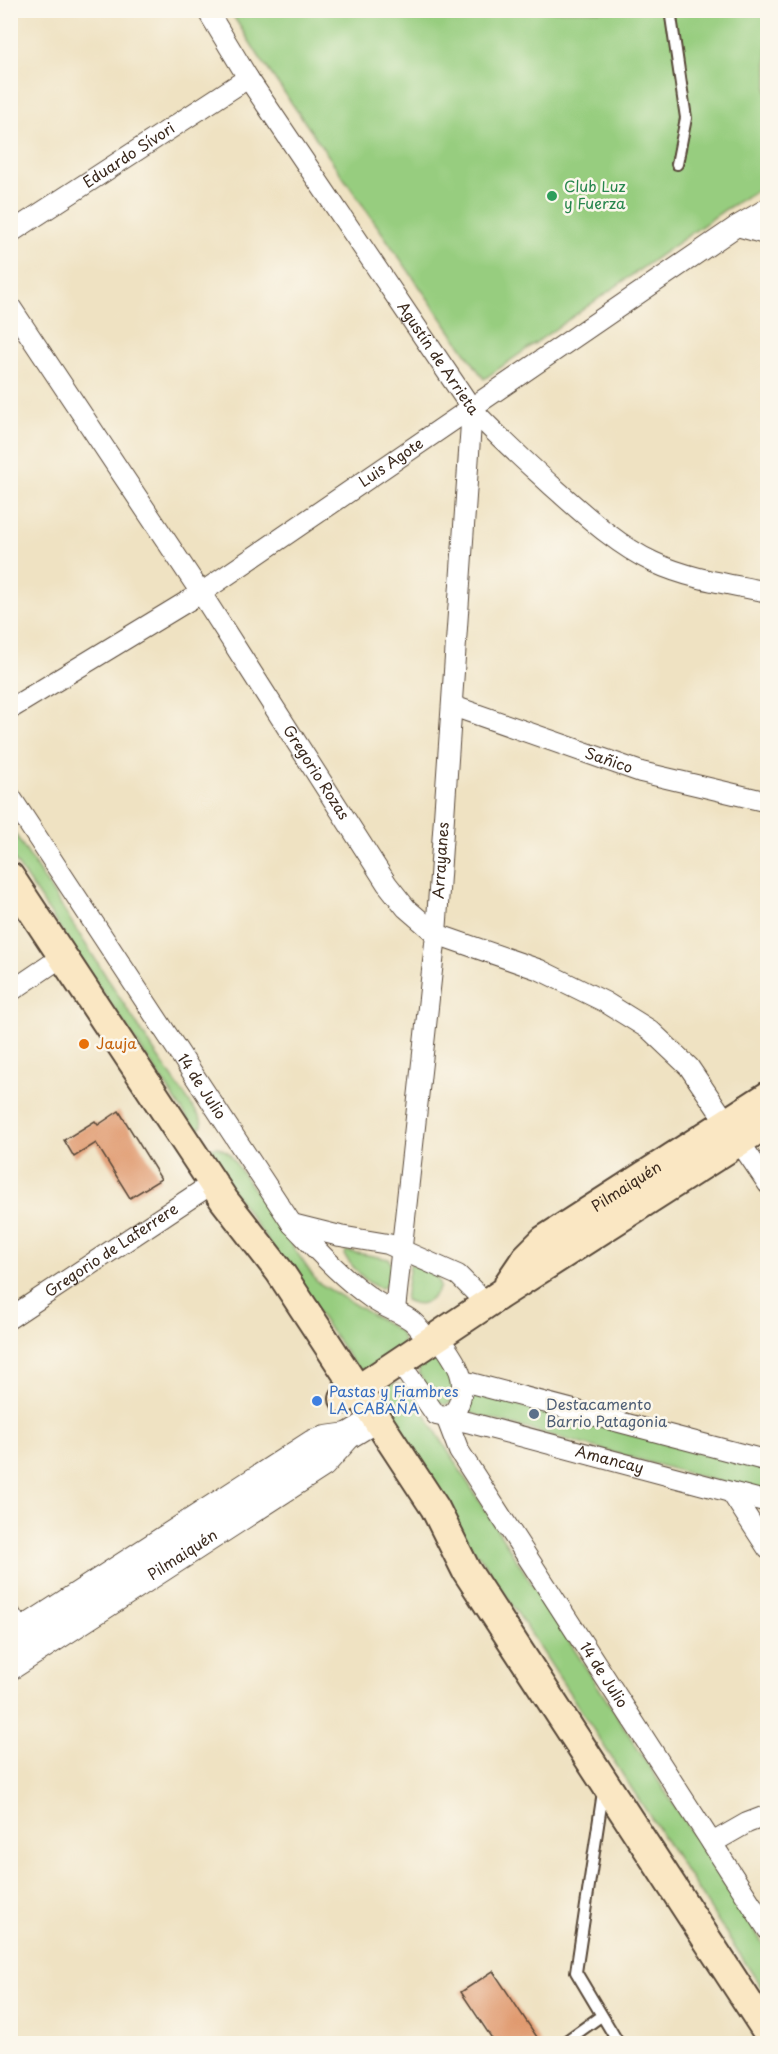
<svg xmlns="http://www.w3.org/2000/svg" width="778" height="2054" font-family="'Playpen Sans',sans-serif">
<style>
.green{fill:#97cd7f;stroke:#697c4e;stroke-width:1.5}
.building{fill:#df966b}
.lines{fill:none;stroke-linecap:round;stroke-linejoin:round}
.service-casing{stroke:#564637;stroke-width:14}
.minor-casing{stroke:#564637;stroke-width:22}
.tertiary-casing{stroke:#564637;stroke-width:28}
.secondary-casing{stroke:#564637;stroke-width:32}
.service{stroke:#fff;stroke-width:10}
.minor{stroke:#fff;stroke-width:20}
.tertiary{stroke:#fff;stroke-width:26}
.secondary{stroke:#fae7c3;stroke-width:28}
.leisure-dot{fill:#2e9e5b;stroke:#fbf7ec;stroke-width:2}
.food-dot{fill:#e8710a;stroke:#fbf7ec;stroke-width:2}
.shop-dot{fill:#3f7fe0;stroke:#fbf7ec;stroke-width:2}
.service-dot{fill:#5c6f8a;stroke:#fbf7ec;stroke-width:2}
.labels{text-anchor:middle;stroke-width:5;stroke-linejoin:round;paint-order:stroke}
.street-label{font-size:15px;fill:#3b2a1e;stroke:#fbf7ec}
.leisure-label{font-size:15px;fill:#27864d;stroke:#fbf7ec;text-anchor:start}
.food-label{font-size:15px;fill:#c56008;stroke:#fbf7ec;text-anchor:start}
.shop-label{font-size:15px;fill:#366cbe;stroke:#fbf7ec;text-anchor:start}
.service-label{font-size:15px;fill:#4e5e75;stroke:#fbf7ec;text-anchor:start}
</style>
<rect width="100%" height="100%" fill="#fbf7ec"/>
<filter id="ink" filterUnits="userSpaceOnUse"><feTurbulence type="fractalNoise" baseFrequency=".0167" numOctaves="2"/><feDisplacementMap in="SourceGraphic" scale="12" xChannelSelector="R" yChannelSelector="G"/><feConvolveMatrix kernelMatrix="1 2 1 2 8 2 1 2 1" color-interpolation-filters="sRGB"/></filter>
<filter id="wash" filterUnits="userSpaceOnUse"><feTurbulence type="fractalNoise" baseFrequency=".008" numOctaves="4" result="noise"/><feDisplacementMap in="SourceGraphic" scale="24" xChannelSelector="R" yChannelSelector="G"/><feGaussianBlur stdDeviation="1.35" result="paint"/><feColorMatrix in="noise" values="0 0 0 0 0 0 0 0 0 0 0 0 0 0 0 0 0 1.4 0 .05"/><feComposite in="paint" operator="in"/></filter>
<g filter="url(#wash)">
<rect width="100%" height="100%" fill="#efe2c2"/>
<path class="green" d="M 230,11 L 767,11 L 767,184 L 726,209 L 484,379 L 258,55 Z
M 10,826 L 154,1051 L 201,1119 L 202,1125 L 198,1129 L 194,1128 L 11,855 Z
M 218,1147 L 228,1152 L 317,1282 L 399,1331 L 403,1339 L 401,1348 L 367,1369 L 358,1370 L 209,1157 L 211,1148 Z
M 346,1251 L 389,1259 L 392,1267 L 387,1284 L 382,1288 C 368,1287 352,1266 344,1255 Z
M 410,1264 L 435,1271 L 440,1287 C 431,1303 422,1308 405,1300 Z
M 436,1354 L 442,1357 L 455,1379 L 451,1402 L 446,1405 L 436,1402 L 419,1374 L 419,1361 Z
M 387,1383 L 401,1385 L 413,1395 L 495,1526 L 767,1950 L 767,1996 L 484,1562 L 441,1511 L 370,1401 Z
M 472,1393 L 767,1470 L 767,1495 L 470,1413 L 467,1403 Z"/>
<g id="blocks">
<path class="building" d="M 119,1111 L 161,1179 L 130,1198 L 96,1143 L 74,1157 L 64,1140 L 95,1121 L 98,1125 Z
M 493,1971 L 541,2043 L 495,2043 L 461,1992 Z"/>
</g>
</g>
<g filter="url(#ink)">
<use href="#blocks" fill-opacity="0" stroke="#564637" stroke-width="1.5"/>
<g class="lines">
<g class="service-casing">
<path id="service" d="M 670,10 L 686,118 L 677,164
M 603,1792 L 576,1972 L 619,2044
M 562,2044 L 601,2016"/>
</g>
<g class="minor-casing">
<g id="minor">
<path id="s1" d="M 207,10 L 248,78 L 472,409 C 497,436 524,460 551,485 C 583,513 615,544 653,562 C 689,579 729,584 768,592"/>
<path d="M 737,226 L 768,235"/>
<path id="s2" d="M 10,233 L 248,78"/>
<path id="s3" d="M 10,306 L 201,593 L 387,884 L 406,908 L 436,934 L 540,970 L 605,1002 L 650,1030 L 689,1067 L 768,1184"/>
<path id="s4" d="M 453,706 L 641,772 L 768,802"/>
<path id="s5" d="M 10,709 L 201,593 L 737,226 L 768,208"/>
<path id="s6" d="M 10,796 L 292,1224 C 317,1250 341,1277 371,1298 C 396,1316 412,1311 428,1342"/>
<path d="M 10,992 L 63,956"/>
<path d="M 292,1224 L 340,1236 L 388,1244 L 458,1275 L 487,1304"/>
<path id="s7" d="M 395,1310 L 436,934 L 472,409"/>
<path id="s8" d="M 10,1318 L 213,1183"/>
<path d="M 399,1362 L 436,1415 L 446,1417 C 454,1414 458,1408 460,1400 C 468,1373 452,1358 438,1336"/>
<path d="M 463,1381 L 768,1461"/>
<path id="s9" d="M 453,1414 L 462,1421 L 471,1423 L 768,1502"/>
<path id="s10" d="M 446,1417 L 459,1451 L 768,1930"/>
<path d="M 731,1492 L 768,1549"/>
<path d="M 10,1614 L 28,1642"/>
<path d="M 712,1843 L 747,1823 L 768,1815"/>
</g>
</g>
<g class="tertiary-casing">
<g id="tertiary">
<path d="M 10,1639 L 313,1443 L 326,1439 L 348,1436"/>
<path id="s11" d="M 10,1667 L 323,1464 L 348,1436 L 376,1419"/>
</g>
</g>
<g class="secondary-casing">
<g id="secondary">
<path d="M 10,877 L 224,1200 L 280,1272 L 435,1508 L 466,1570 L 768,2033"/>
<path id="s12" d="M 509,1283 L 526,1258 L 544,1240 L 768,1096"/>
<path d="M 344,1399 L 501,1294 L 768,1123"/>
</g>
</g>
<use href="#service" class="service"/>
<use href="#minor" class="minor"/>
<use href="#tertiary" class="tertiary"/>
<use href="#secondary" class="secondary"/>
</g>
</g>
<circle class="leisure-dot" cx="552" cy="196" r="6"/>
<circle class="food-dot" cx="84" cy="1044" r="6"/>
<circle class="shop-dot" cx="317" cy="1401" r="6"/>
<circle class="service-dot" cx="534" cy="1414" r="6"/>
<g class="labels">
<g class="street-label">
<text dy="5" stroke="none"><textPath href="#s2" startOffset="142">Eduardo Sívori</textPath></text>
<text dy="5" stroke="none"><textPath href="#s1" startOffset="418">Agustín de Arrieta</textPath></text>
<text dy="5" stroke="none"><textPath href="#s5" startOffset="454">Luis Agote</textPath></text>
<text dy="5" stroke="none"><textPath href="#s4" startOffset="165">Sañico</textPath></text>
<text dy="5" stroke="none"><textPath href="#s3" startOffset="558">Gregorio Rozas</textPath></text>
<text dy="5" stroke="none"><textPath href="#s7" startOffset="452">Arrayanes</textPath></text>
<text dy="5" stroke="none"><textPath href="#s6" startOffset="348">14 de Julio</textPath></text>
<text dy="5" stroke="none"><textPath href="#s12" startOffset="154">Pilmaiquén</textPath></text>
<text dy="5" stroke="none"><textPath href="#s8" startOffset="122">Gregorio de Laferrere</textPath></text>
<text dy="5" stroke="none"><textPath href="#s9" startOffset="164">Amancay</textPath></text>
<text dy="5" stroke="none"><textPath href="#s11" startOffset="206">Pilmaiquén</textPath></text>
<text dy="5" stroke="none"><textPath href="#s10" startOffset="303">14 de Julio</textPath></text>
</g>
<g class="leisure-label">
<text x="564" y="192">Club Luz<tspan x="564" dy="17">y Fuerza</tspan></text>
</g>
<g class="food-label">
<text x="96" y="1049">Jauja</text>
</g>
<g class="shop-label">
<text x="329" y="1397">Pastas y Fiambres<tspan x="329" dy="17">LA CABAÑA</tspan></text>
</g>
<g class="service-label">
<text x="546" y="1410">Destacamento<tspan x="546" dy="17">Barrio Patagonia</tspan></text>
</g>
</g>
<rect width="778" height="2054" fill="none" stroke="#fbf7ec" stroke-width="36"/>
</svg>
